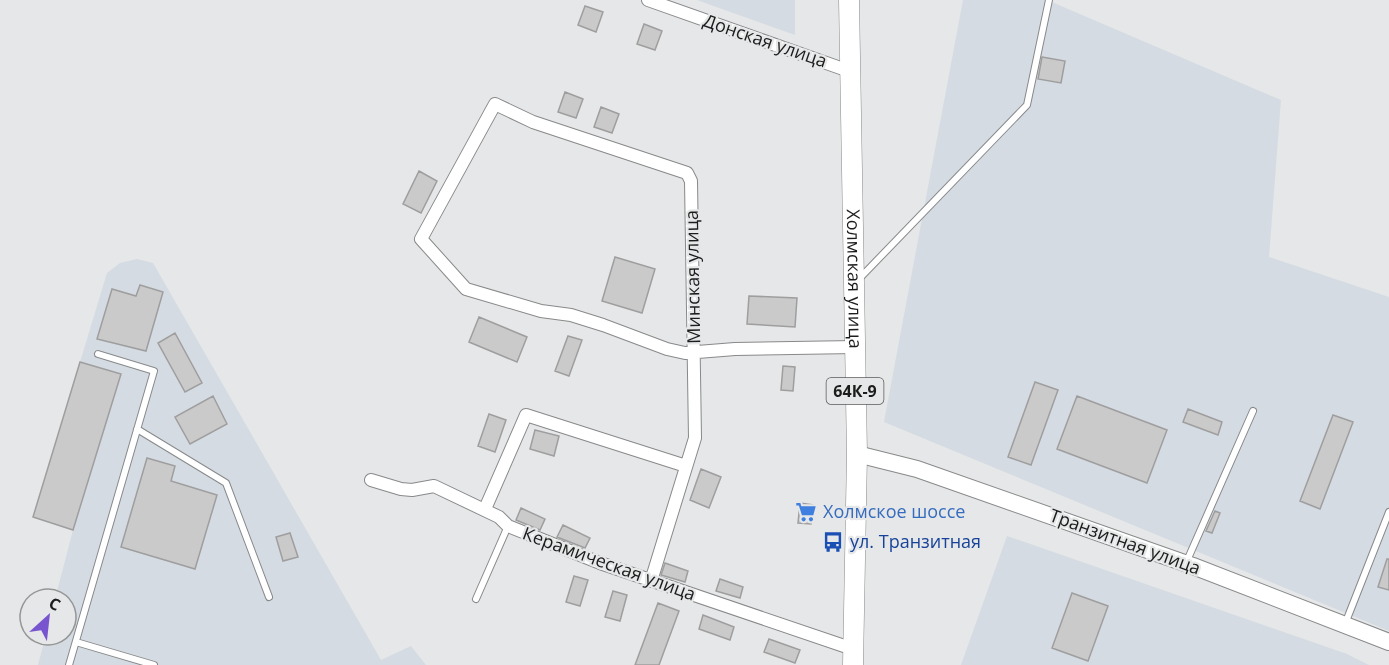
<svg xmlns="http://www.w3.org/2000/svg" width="1389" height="665" font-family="'Open Sans',sans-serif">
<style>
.built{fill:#d4dbe2}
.building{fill:#cbcacb;stroke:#9f9e9f;stroke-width:1.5}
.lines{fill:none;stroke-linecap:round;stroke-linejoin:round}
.service-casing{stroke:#88898a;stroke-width:8}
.minor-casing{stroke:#88898a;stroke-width:14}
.secondary-casing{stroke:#88898a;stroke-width:18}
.primary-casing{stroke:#88898a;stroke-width:21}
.service{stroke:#fff;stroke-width:6}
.minor{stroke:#fff;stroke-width:12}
.secondary{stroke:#fff;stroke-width:16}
.primary{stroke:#fff;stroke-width:20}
.labels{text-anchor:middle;stroke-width:4.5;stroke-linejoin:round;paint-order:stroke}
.shield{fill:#e6e7e8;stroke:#595959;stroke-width:1.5}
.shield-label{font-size:16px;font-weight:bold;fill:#1c1c1c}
.street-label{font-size:18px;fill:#1c1c1c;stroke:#e6e7e8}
.shop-label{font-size:18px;fill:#366cbe;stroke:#e6e7e8;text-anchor:start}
.transit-label{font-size:18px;fill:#164399;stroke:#e6e7e8;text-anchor:start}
</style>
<rect width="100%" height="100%" fill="#e6e7e8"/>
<path class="built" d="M 697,0 L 795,0 L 795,35 Z
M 963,0 L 1047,0 L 1281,100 L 1269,257 L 1389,297 L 1389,631 L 884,422 Z
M 137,259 L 153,263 L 381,660 L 411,646 L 426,665 L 38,665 L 46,635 L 66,635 L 66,599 L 55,599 L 73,530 L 33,517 L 107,273 L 120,263 Z
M 1007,536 L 1347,654 L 1369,665 L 961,665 Z"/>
<path class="building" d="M 585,6 L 603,12 L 596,32 L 578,25 Z
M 644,24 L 662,31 L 655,50 L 637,44 Z
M 1042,57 L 1065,61 L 1061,83 L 1038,79 Z
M 565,92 L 583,99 L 576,118 L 558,112 Z
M 601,107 L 619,114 L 612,133 L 594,127 Z
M 419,171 L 437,181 L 421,213 L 403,204 Z
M 615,257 L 655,269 L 642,313 L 602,301 Z
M 140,285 L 163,292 L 146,351 L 97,339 L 112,289 L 136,296 Z
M 749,296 L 797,298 L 795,327 L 747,324 Z
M 479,317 L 527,337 L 517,362 L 469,342 Z
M 175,333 L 202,383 L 185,392 L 158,343 Z
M 568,336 L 582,340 L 569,376 L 555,371 Z
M 80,362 L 121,374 L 73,530 L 33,517 Z
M 783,366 L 795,367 L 793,391 L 781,390 Z
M 1035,382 L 1058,390 L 1031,465 L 1008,457 Z
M 213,396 L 227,424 L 190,444 L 175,417 Z
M 1077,396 L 1167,430 L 1147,483 L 1057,449 Z
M 1188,409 L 1222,422 L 1218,435 L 1183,422 Z
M 489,414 L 506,420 L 495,452 L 478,446 Z
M 1333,415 L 1353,422 L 1320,509 L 1300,501 Z
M 535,430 L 559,436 L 554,456 L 530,449 Z
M 147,458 L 175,466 L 171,481 L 217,495 L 195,569 L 121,547 Z
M 701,469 L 721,477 L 709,508 L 690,500 Z
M 800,503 L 813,505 L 811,524 L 798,523 Z
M 521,508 L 545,519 L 540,530 L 516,520 Z
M 1215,511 L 1220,513 L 1212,533 L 1206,531 Z
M 563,525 L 590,538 L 585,548 L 557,537 Z
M 290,533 L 298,557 L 283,561 L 276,537 Z
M 1387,559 L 1389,559 L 1389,590 L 1378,587 Z
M 665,563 L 688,571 L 685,582 L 661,575 Z
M 574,576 L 588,580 L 580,606 L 566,602 Z
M 720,579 L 743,587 L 740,598 L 716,591 Z
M 613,591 L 627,595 L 620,621 L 605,617 Z
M 1072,593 L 1108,606 L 1088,661 L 1052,648 Z
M 658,603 L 679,611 L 659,665 L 635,665 Z
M 703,615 L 734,627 L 730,640 L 699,629 Z
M 769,639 L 800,650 L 795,663 L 764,652 Z"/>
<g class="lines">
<g class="service-casing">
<path id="service" d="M 858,280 L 1027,105 L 1049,0
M 137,429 L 226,483 L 269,597
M 1186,563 L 1253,411
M 476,599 L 508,526
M 1345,624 L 1389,512
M 76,642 L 154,665
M 69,665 L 154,371 L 98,354"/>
</g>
<g class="minor-casing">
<path id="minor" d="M 648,0 L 849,71
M 371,480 L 401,489 L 412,490 L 434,486 L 499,517 L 508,526 L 600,563 L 853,649
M 485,509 L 526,415 L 686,466
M 651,581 L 695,438 L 691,181 L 687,173 L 533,122 L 495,104 L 421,239 L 466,289 L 541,311 L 571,315 L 603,325 L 667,349 L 685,353 L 735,349 L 855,347"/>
</g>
<g class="secondary-casing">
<path id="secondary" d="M 857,454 L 917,469 L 1193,566 L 1389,642"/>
</g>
<g class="primary-casing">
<g id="primary">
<path id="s1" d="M 849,0 L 857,454 L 853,665"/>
</g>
</g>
<use href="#service" class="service"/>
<use href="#minor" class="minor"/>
<use href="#secondary" class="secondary"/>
<use href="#primary" class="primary"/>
</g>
<defs>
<g id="supermarket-bare" transform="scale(1.62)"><path d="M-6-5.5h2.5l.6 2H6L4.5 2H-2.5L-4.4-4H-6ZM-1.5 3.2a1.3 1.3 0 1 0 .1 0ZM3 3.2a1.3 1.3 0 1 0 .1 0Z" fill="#3f7fe0" stroke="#e6e7e8" stroke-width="2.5" paint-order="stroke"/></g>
<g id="bus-bare" transform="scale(1.62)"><path d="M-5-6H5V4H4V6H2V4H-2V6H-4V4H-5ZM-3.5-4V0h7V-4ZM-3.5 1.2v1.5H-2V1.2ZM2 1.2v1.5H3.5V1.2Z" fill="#1a4fb4" stroke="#e6e7e8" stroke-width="2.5" paint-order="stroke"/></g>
</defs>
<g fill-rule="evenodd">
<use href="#supermarket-bare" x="806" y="512"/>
<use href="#bus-bare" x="833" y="542"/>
</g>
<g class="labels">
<rect class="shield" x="826.5" y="378" width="57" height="26" rx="4.5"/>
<g class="shield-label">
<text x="855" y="397">64К-9</text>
</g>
<g class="street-label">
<text transform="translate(765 41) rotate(19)" y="6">Донская улица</text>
<text transform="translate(693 277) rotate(-91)" y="6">Минская улица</text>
<text dy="6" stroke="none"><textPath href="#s1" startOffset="279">Холмская улица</textPath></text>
<text transform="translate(1125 542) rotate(20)" y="6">Транзитная улица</text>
<text transform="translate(609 564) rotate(20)" y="6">Керамическая улица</text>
</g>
<g class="shop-label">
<text x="823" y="518">Холмское шоссе</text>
</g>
<g class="transit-label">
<text x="850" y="548">ул. Транзитная</text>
</g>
</g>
<g transform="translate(48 617) rotate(27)"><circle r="28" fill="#e6e7e8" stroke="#959696" stroke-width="1.5"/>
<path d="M0-4.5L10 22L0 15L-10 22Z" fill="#7855cf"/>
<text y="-9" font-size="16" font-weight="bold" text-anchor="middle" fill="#1c1c1c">С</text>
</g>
</svg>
